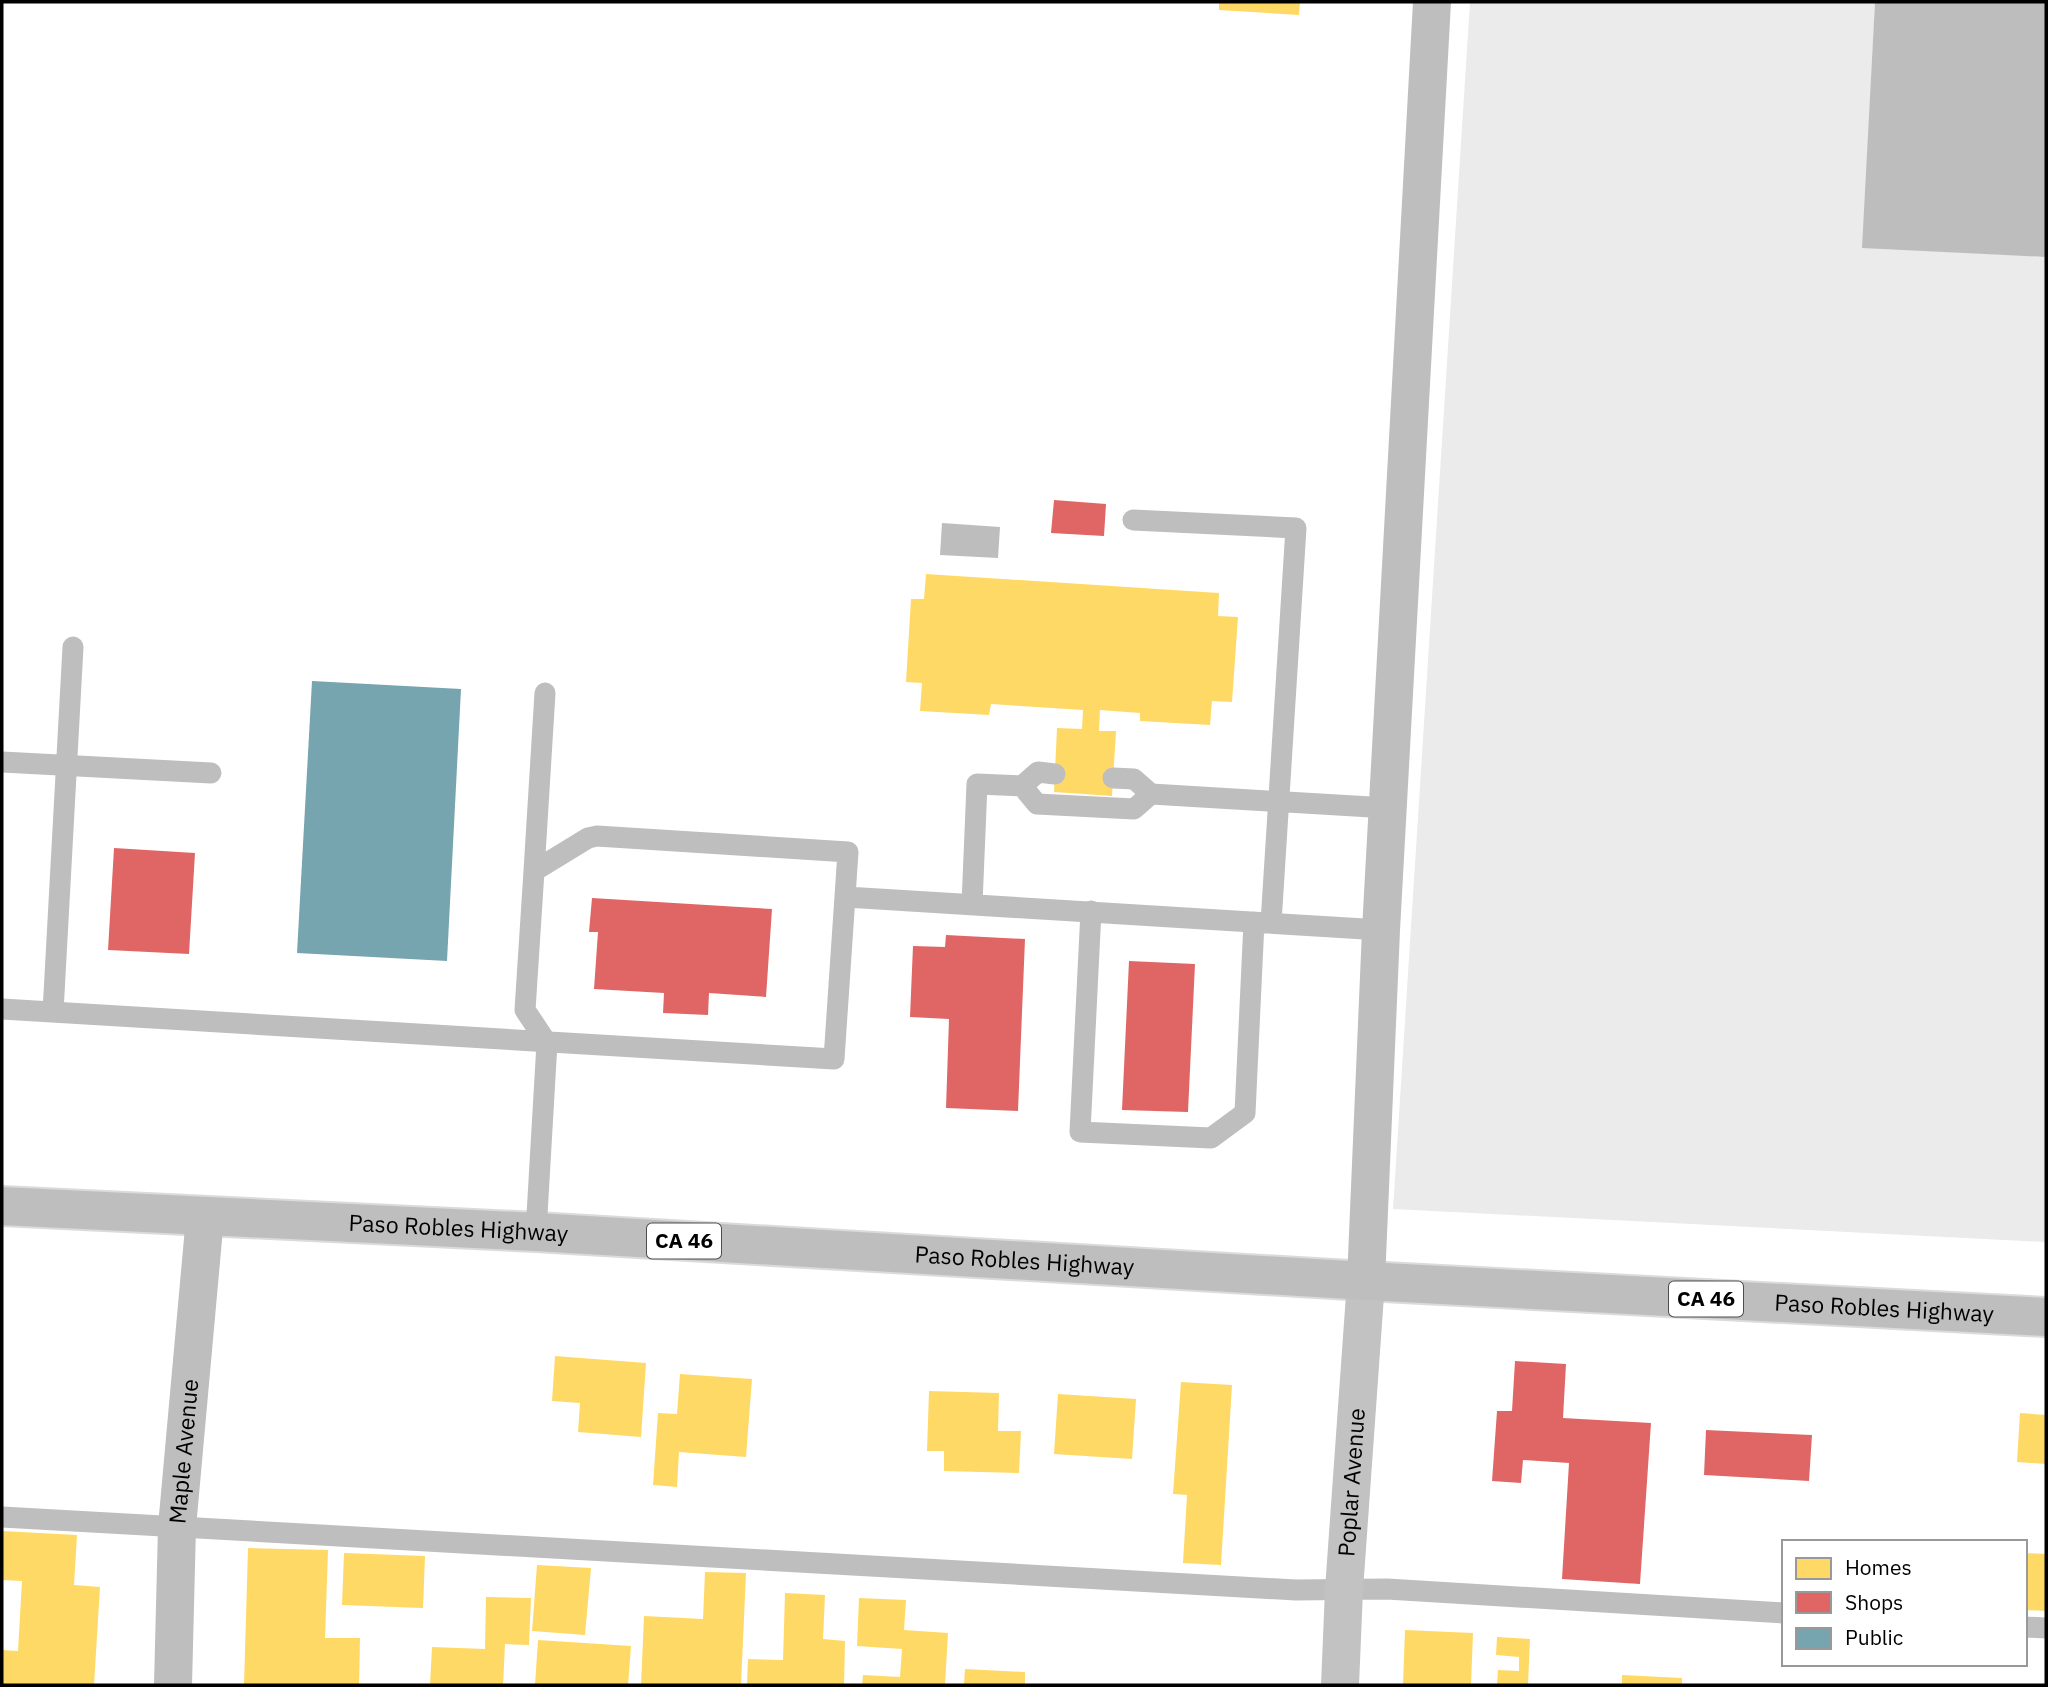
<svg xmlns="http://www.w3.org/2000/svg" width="2048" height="1687" font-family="'IBM Plex Sans',sans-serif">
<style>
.green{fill:#ebebeb}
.water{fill:#bdbdbd}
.homes{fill:#ffd966}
.shops{fill:#e06666}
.public{fill:#76a5af}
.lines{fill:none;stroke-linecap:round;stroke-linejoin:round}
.trunk-casing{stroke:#dbdbdb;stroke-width:42}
.service{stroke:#bebebe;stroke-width:21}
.minor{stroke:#bebebe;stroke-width:38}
.secondary{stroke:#c2c2c2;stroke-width:38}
.trunk{stroke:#bebebe;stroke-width:38}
.labels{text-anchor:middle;stroke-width:7;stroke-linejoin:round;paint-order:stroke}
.shield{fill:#fff;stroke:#4c4c4c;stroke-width:2}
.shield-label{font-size:21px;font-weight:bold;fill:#000}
.street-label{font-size:23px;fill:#000;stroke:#fff}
</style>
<rect width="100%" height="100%" fill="#fff"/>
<path class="green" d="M 1470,2 L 1875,2 L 1863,247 L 2046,257 L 2046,1242 L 1393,1209 Z"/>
<path class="water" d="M 1875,2 L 2046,2 L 2046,257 L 1862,248 Z
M 942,523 L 1000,527 L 998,558 L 940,555 Z"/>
<path class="homes" d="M 1219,2 L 1300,2 L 1299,15 L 1219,10 Z
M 926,574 L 1219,593 L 1218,616 L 1238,617 L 1232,702 L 1212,701 L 1210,725 L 1140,721 L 1140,713 L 1100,710 L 1099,731 L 1116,731 L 1112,796 L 1054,792 L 1057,728 L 1082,729 L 1083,710 L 991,704 L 989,715 L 920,711 L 922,683 L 906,682 L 911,599 L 924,599 Z
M 555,1356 L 646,1363 L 641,1437 L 578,1432 L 580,1403 L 552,1401 Z
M 680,1374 L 752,1379 L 746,1457 L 679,1452 L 677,1487 L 653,1485 L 658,1413 L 677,1414 Z
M 1181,1382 L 1232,1385 L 1221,1565 L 1183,1563 L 1187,1495 L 1173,1494 Z
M 929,1391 L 999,1393 L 998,1431 L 1021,1431 L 1019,1473 L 944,1471 L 944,1451 L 927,1451 Z
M 1058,1394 L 1136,1399 L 1132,1459 L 1054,1454 Z
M 2020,1413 L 2046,1415 L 2046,1464 L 2017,1462 Z
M 2,1531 L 77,1535 L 74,1585 L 100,1587 L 94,1685 L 2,1685 L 2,1650 L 18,1651 L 22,1581 L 2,1580 Z
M 248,1548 L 328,1550 L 325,1638 L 360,1638 L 359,1685 L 244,1685 Z
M 344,1553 L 425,1556 L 423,1608 L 342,1605 Z
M 2025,1553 L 2046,1554 L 2046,1611 L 2025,1610 Z
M 537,1565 L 591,1568 L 585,1635 L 532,1631 Z
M 705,1572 L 746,1573 L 741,1685 L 641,1685 L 644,1616 L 703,1619 Z
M 785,1593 L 825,1595 L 823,1639 L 845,1641 L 844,1685 L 747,1685 L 748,1659 L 783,1660 Z
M 486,1597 L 531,1598 L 529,1645 L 505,1644 L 503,1685 L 430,1685 L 432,1647 L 485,1649 Z
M 859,1598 L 906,1600 L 904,1630 L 948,1633 L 945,1685 L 862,1685 L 863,1675 L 900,1677 L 902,1649 L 857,1646 Z
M 1405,1630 L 1473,1633 L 1471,1685 L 1403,1685 Z
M 1497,1637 L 1530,1639 L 1528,1685 L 1497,1685 L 1498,1670 L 1519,1671 L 1519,1657 L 1496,1655 Z
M 538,1640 L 631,1646 L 628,1685 L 535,1685 Z
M 965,1669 L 1025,1672 L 1025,1685 L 964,1685 Z
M 1622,1675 L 1682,1678 L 1682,1685 L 1622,1685 Z"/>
<path class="shops" d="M 1054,500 L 1106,504 L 1104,536 L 1051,533 Z
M 114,848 L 195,853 L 189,954 L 108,950 Z
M 592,898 L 772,909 L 766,997 L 709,993 L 708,1015 L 663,1013 L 664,993 L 594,989 L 598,932 L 589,932 Z
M 946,935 L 1025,939 L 1018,1111 L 946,1108 L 949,1019 L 910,1017 L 913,946 L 945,947 Z
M 1129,961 L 1195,964 L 1188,1112 L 1122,1110 Z
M 1515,1361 L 1566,1364 L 1563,1418 L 1651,1423 L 1640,1584 L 1562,1579 L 1569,1463 L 1523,1460 L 1521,1483 L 1492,1481 L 1497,1411 L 1512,1411 Z
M 1706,1430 L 1812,1435 L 1809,1481 L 1704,1475 Z"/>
<path class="public" d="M 312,681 L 461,689 L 447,961 L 297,953 Z"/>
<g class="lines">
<g class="trunk-casing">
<g id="trunk">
<path id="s3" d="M 2,1206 L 536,1232 L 1366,1281 L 2046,1317"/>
</g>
</g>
<path class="service" d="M 1133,520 L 1296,528 L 1271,923
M 2,762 L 211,773
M 1113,778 L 1134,779 L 1151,794 L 1388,808
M 1022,786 L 1037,804 L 1134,809 L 1151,794
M 534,871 L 545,693
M 846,897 L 1381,930
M 972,904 L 977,784 L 1022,786 L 1038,772 L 1055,774
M 1091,911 L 1080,1132 L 1211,1138 L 1245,1113 L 1254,922
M 2,1009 L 834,1059 L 848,852 L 597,836 L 588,838 L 534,871 L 525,1010 L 547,1043 L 536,1232
M 53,1012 L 73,647
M 2,1517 L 1296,1590 L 1387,1589 L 1784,1613
M 2025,1627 L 2046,1628"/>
<g class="minor">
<path d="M 1366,1281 L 1381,930 L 1432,2"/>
<path id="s1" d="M 173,1685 L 177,1527 L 205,1217"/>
</g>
<path class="secondary" id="s2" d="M 1340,1685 L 1344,1590 L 1366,1281"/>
<use href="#trunk" class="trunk"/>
</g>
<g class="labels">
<g class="shield">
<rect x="647" y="1223.5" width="74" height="35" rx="5"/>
<rect x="1669" y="1281.5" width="74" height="35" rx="5"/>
</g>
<g class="shield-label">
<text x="684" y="1248">CA 46</text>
<text x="1706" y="1306">CA 46</text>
</g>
<g class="street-label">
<text dy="8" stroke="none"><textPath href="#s3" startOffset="457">Paso Robles Highway</textPath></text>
<text dy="8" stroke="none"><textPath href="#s3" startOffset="1024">Paso Robles Highway</textPath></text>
<text dy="8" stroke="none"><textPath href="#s3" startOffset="1885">Paso Robles Highway</textPath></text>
<text dy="8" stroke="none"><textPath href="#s1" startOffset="234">Maple Avenue</textPath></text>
<text dy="8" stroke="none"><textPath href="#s2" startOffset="203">Poplar Avenue</textPath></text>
</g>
</g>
<rect width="2048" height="1687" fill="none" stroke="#000000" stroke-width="7"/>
<rect x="1782" y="1540" width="245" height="126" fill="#ffffff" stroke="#999999" stroke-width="2"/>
<rect x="1796" y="1558" width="35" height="21" fill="#ffd966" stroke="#999999" stroke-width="2"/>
<text x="1845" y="1575" font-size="21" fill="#000000">Homes</text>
<rect x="1796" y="1592" width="35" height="21" fill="#e06666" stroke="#999999" stroke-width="2"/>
<text x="1845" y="1610" font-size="21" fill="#000000">Shops</text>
<rect x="1796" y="1628" width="35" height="21" fill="#76a5af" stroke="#999999" stroke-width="2"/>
<text x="1845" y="1645" font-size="21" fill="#000000">Public</text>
</svg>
